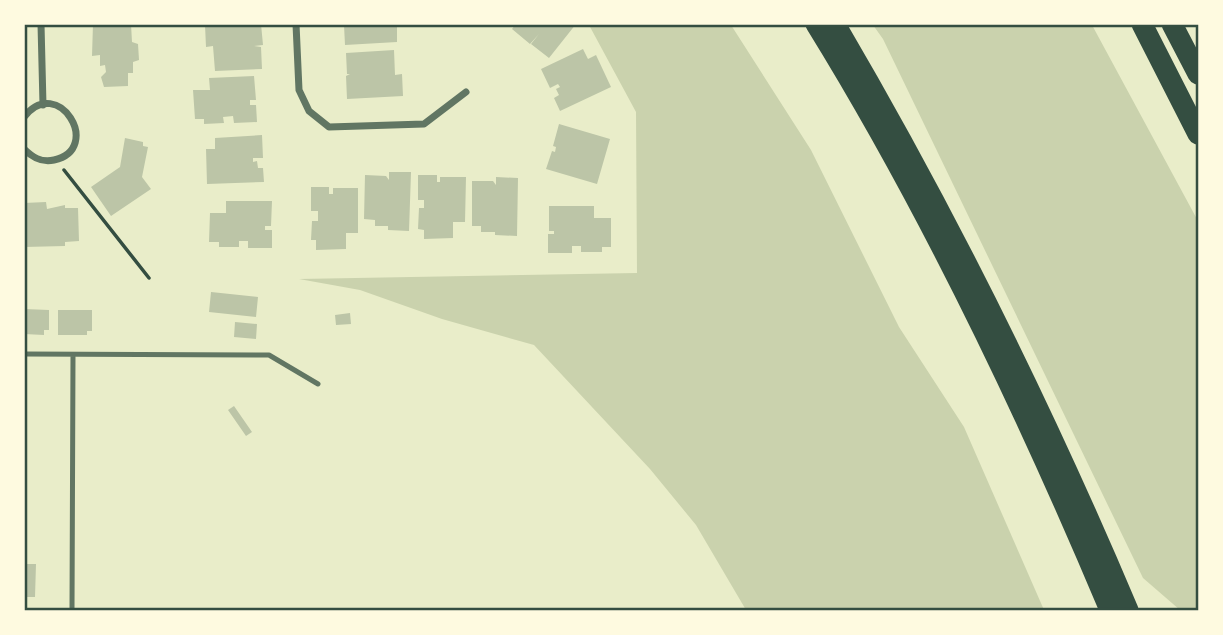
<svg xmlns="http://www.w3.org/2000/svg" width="1223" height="635" font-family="'DejaVu Sans',sans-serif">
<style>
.green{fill:#cad2ad}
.building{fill:#bcc5a7}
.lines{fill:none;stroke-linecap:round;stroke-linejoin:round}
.path{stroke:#344e41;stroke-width:3.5}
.service{stroke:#617663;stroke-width:5}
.minor{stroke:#617663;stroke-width:7}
.motorway{stroke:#344e41;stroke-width:21}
.neatline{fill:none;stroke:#344e41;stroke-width:2.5}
</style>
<rect width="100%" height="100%" fill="#e9edc9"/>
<path class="green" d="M 589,25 L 731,25 L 811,150 L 899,327 L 964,427 L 1044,610 L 746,610 L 696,525 L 650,469 L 534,345 L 442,319 L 360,290 L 299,279 L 637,273 L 636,112 Z
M 873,25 L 1092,25 L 1198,221 L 1198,610 L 1180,610 L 1143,578 L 883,39 Z"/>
<path class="building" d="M 93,24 L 131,24 L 132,42 L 138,44 L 139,60 L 133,62 L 133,73 L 128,73 L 128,86 L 104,87 L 101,77 L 106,72 L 105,65 L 100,66 L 100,55 L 92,56 Z
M 261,24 L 263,45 L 254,46 L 261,47 L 262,69 L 215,71 L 213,46 L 206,47 L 205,25 Z
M 397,24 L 397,42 L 345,45 L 344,25 Z
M 516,24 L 576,24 L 549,58 L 531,44 L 539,34 L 530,44 L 512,29 Z
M 583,49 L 588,59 L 596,55 L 611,87 L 560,111 L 554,98 L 559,95 L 556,89 L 560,87 L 558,84 L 550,88 L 541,69 Z
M 394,50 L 395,75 L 402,74 L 403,96 L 347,99 L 346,76 L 350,74 L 347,74 L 346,53 Z
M 254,76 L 256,100 L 250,100 L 250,105 L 256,105 L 257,122 L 234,123 L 233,116 L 223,117 L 224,123 L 204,124 L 204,119 L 195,119 L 193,90 L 210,90 L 209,78 Z
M 559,124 L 610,139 L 597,184 L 546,169 L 552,151 L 555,152 L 556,147 L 553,146 Z
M 262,135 L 263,158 L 253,158 L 253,162 L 257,161 L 258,168 L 263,168 L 264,182 L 207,184 L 206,149 L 215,149 L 215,138 Z
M 125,138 L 143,142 L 143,146 L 148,147 L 142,177 L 151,189 L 111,216 L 91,187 L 120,167 Z
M 389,172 L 411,172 L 409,231 L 388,230 L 388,226 L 375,226 L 375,220 L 364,219 L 365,175 L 386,176 L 389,180 Z
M 418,175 L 437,175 L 437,182 L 440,182 L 440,177 L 466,177 L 465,222 L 453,222 L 453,238 L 424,239 L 424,230 L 418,229 L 419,208 L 424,208 L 424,200 L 418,200 Z
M 496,177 L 518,178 L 517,236 L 495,235 L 495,232 L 481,232 L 481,226 L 472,226 L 472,181 L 493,181 L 496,185 Z
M 311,187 L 329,187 L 329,194 L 333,194 L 333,188 L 358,188 L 358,233 L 346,233 L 346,249 L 316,250 L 316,240 L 311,240 L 312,221 L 318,221 L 318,211 L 311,211 Z
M 226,201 L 272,201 L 271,226 L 265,226 L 265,230 L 272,230 L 272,248 L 248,248 L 248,241 L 239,241 L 239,247 L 219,247 L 219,242 L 209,242 L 210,213 L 226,213 Z
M 46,202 L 47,209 L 65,205 L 65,208 L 78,208 L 79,241 L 65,242 L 65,246 L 24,247 L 24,203 Z
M 549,206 L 594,206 L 594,218 L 611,218 L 611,247 L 602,247 L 602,252 L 581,252 L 581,246 L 572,246 L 572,253 L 548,253 L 548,234 L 554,234 L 554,231 L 549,231 Z
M 211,292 L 258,297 L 256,317 L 209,312 Z
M 24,309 L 49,310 L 49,330 L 44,330 L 44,335 L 24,334 Z
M 58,310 L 92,310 L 92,331 L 87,331 L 87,335 L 58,335 Z
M 350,313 L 351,324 L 336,325 L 335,315 Z
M 235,322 L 257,324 L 256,339 L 234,337 Z
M 234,406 L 252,432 L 246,436 L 228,410 Z
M 24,564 L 36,564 L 35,597 L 24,597 Z"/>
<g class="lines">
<path class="path" d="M 64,170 L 149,278"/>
<path class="service" d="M 24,354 L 269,355 L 318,384
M 72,610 L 73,355"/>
<path class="minor" d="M 41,24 L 43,105
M 296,24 L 299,90 L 309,111 L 329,127 L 424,124 L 466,92
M 24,117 C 58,73 104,149 54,160 C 41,163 32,157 24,149"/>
<path class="motorway" d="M 816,24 C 931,210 1026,410 1110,610
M 835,24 C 946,213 1043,409 1128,610
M 1142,24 L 1198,134
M 1172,24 L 1198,74"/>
</g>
<rect width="1223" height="635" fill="none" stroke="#fefae0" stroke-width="52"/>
<rect x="26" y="26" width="1171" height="583" class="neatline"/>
</svg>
